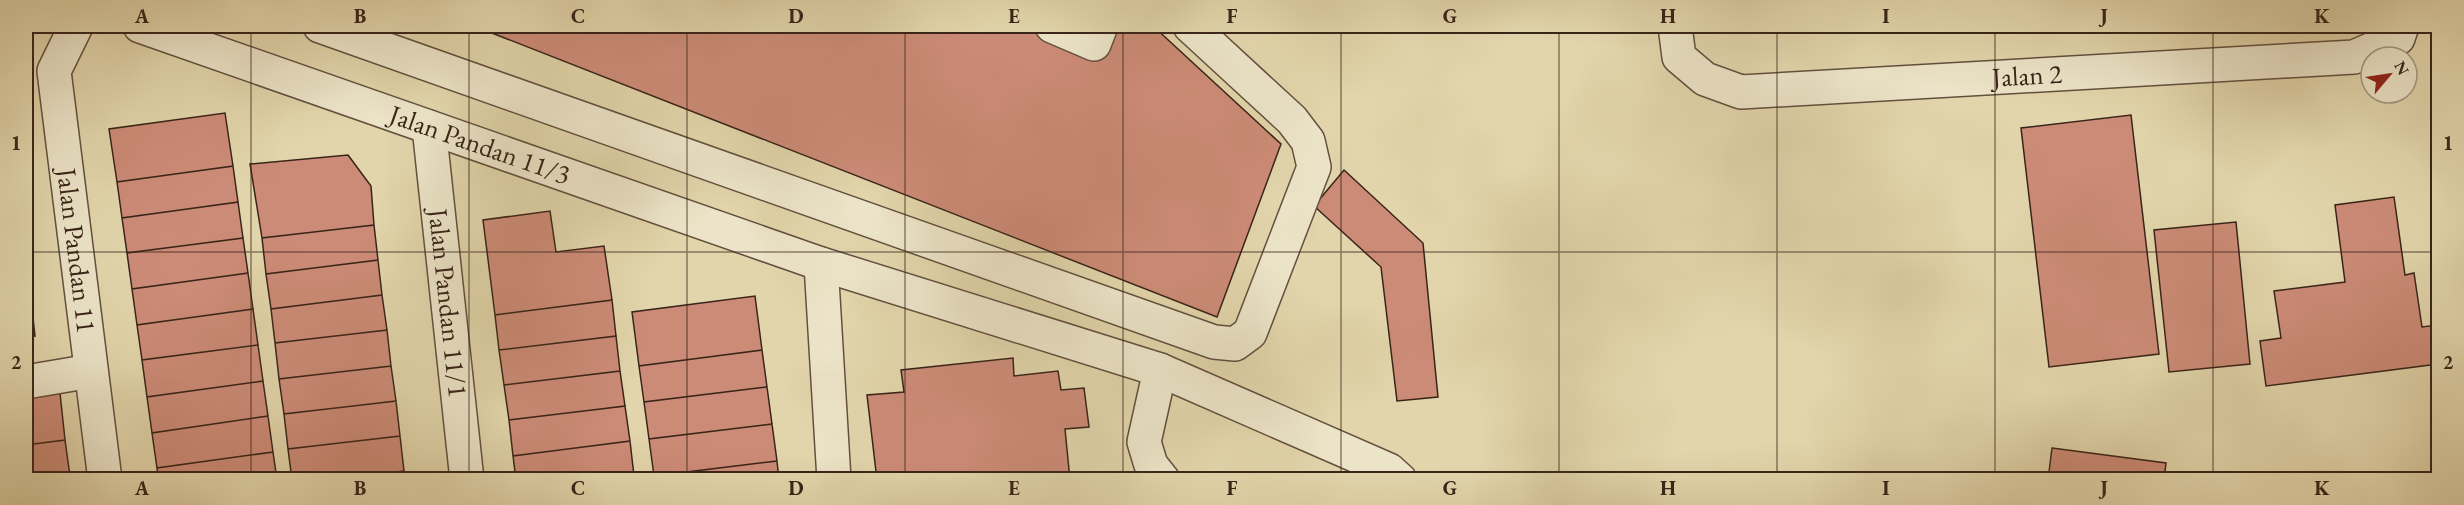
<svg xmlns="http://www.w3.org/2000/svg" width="2464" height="505" font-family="'EB Garamond',serif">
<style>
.building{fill:#cc8b77;stroke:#392419;stroke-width:1.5}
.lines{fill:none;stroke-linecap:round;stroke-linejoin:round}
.minor-casing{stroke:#63503e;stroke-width:36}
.minor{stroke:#ece4c8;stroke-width:33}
.grid{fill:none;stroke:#392419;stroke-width:1.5;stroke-opacity:0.55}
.labels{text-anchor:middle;stroke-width:6;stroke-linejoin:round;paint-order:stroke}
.street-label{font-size:27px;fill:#392419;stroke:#ece4c8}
.neatline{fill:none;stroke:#392419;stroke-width:2}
.grid-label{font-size:20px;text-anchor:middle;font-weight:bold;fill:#392419}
</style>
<rect width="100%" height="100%" fill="#e2d5ab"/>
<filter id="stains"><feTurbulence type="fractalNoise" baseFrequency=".00333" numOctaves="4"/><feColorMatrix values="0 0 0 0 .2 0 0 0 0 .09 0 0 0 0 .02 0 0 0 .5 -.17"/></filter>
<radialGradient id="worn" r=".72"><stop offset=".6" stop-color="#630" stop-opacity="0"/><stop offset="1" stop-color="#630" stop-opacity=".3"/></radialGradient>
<path class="building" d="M 474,26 L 1153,26 L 1281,144 L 1217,317 Z
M 225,113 L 233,166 L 117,182 L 109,129 Z
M 2131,115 L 2159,354 L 2049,367 L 2021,128 Z
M 348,155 L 371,186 L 374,225 L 262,238 L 250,164 Z
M 233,166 L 238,202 L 122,218 L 117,182 Z
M 1344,170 L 1423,243 L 1438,397 L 1397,401 L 1381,267 L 1314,206 Z
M 2394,197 L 2405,275 L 2414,273 L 2422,327 L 2438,325 L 2438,364 L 2266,386 L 2260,341 L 2281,338 L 2274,291 L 2345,282 L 2335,205 Z
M 238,202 L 243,238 L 127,253 L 122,218 Z
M 550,211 L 556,252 L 604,246 L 612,300 L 495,315 L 483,220 Z
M 2236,222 L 2250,364 L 2169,372 L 2154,230 Z
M 374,225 L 378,260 L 266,274 L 262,238 Z
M 243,238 L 248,273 L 132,289 L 127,253 Z
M 378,260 L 382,295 L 271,309 L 266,274 Z
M 26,264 L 31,299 L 26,300 Z
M 248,273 L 253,309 L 137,325 L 132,289 Z
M 382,295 L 387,330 L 275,343 L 271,309 Z
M 755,296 L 762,350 L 639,366 L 632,312 Z
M 31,299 L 35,336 L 26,337 L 26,300 Z
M 612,300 L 616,336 L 499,350 L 495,315 Z
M 253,309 L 258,345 L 142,360 L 137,325 Z
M 387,330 L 391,366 L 279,379 L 275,343 Z
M 616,336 L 620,371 L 504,385 L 499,350 Z
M 258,345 L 263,381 L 147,397 L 142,360 Z
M 762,350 L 767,387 L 644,402 L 639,366 Z
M 1013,358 L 1014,376 L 1058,371 L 1061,390 L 1084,388 L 1089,427 L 1065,429 L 1070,480 L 877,480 L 867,395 L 904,392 L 901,370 Z
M 391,366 L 396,401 L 284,414 L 279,379 Z
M 620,371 L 625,406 L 509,420 L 504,385 Z
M 263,381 L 268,416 L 152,433 L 147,397 Z
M 767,387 L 772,424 L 649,439 L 644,402 Z
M 60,393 L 65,440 L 26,445 L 26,396 Z
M 396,401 L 400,436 L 288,449 L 284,414 Z
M 625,406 L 630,441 L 513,456 L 509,420 Z
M 268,416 L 273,452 L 157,468 L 152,433 Z
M 772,424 L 777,461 L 654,476 L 649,439 Z
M 400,436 L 404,471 L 329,480 L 292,480 L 288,449 Z
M 65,440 L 70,476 L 26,480 L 26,445 Z
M 630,441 L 634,476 L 608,480 L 516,480 L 513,456 Z
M 2052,448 L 2166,463 L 2164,480 L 2048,480 Z
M 273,452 L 277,480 L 158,480 L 157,468 Z
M 777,461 L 779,480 L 654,480 L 654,476 Z
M 404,471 L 405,480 L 329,480 Z
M 70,476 L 70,480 L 37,480 Z"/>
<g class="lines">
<g class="minor-casing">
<g id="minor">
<path id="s1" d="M 76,26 L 54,71 L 105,480"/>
<path id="s2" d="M 140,26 L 821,264 L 1160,370 L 1389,470 L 1400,480"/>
<path d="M 320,26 L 1214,342 L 1235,344 L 1250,333 L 1314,167 L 1308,141 L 1292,120 L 1190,26"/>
<path d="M 1052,26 L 1094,44 L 1101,26"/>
<path id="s3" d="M 1675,26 L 1679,57 L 1705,79 L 1741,92 L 2354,57 L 2398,38 L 2402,26"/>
<path id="s4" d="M 429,127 L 467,480"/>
<path d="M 821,264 L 834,480"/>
<path d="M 1160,370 L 1144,442 L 1151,465 L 1163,480"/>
<path d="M 26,382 L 91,371"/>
</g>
</g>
<use href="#minor" class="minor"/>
</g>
<path class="grid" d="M 251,26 L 251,480M 469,26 L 469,480M 687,26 L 687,480M 905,26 L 905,480M 1123,26 L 1123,480M 1341,26 L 1341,480M 1559,26 L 1559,480M 1777,26 L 1777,480M 1995,26 L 1995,480M 2213,26 L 2213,480M 26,252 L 2438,252"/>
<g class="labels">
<g class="street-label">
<text dy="9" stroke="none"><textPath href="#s3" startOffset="390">Jalan 2</textPath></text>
<text dy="9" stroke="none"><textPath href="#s2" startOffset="360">Jalan Pandan 11/3</textPath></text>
<text dy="9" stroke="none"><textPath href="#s1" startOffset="231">Jalan Pandan 11</textPath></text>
<text dy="9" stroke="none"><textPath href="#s4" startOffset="177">Jalan Pandan 11/1</textPath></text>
</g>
</g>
<rect width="2464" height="505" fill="none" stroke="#e2d5ab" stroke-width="66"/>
<g transform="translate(2389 75) rotate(61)"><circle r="28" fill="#ece4c8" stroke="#a49782" stroke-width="1.5"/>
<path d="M0-4.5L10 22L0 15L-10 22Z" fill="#8f2418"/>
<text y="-9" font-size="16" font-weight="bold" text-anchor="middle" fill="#392419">N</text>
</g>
<rect x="33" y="33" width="2398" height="439" class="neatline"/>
<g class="grid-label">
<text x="142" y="23">A</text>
<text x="360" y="23">B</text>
<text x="578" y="23">C</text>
<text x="796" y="23">D</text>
<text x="1014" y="23">E</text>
<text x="1232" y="23">F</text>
<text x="1450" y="23">G</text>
<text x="1668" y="23">H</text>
<text x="1886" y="23">I</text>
<text x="2104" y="23">J</text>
<text x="2322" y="23">K</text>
<text x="16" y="150">1</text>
<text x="2448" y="150">1</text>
<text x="16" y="369">2</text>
<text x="2448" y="369">2</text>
<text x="142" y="495">A</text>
<text x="360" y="495">B</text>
<text x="578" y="495">C</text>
<text x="796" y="495">D</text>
<text x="1014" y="495">E</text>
<text x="1232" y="495">F</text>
<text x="1450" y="495">G</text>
<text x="1668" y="495">H</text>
<text x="1886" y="495">I</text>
<text x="2104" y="495">J</text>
<text x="2322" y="495">K</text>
</g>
<rect width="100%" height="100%" filter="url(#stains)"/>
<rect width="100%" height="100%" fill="url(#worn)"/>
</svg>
